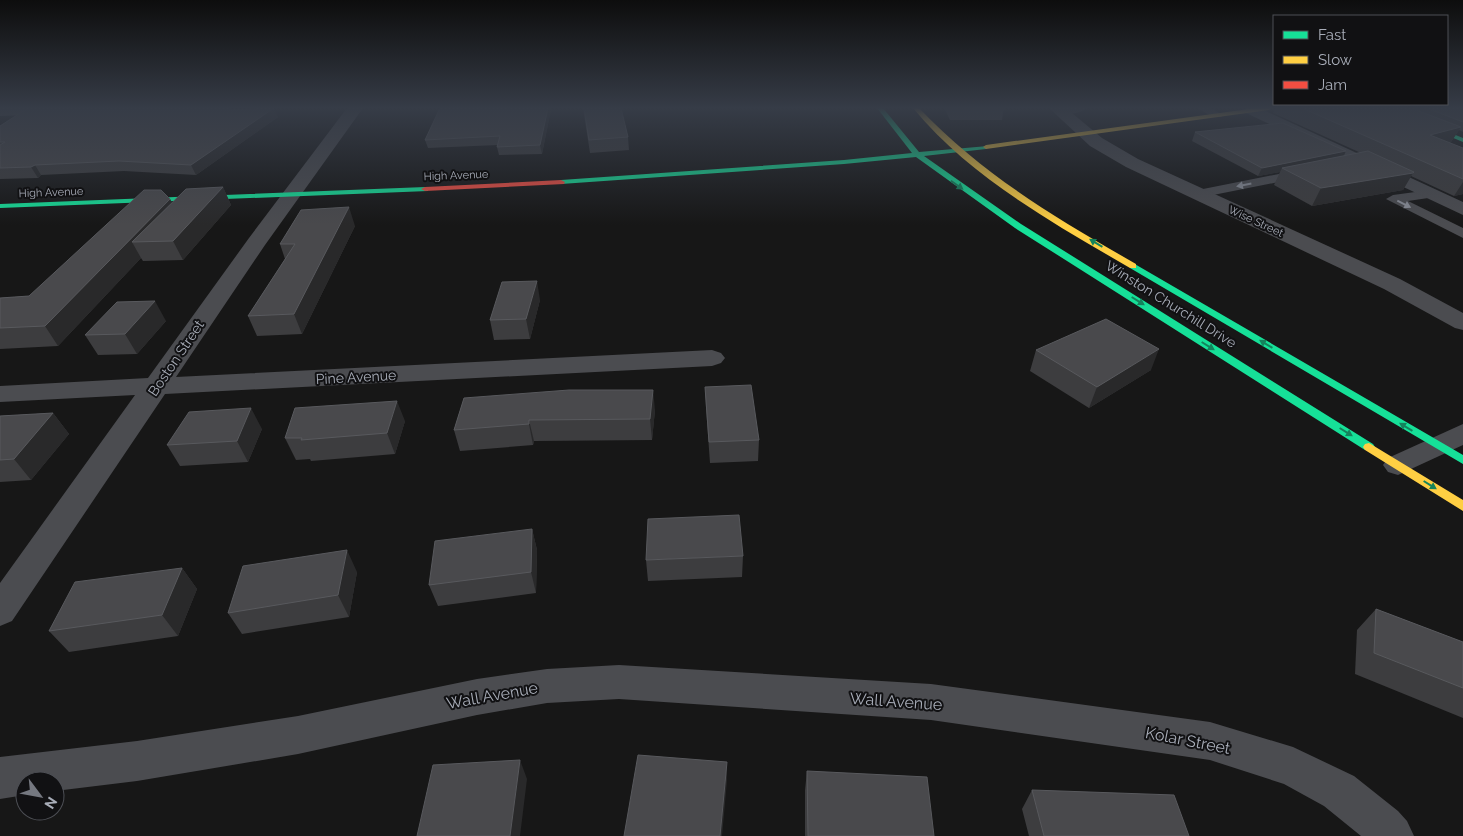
<svg xmlns="http://www.w3.org/2000/svg" width="1463" height="836" font-family="Raleway,sans-serif">
<style>
.lines{fill:none;stroke-linecap:round;stroke-linejoin:round}
.lane{fill:#4b4c50;fill-rule:evenodd}
.street{fill:#4b4c50;fill-rule:evenodd}
.fast{fill:#16e098;fill-rule:evenodd}
.slow{fill:#ffcf43;fill-rule:evenodd}
.jam{fill:#f24e42;fill-rule:evenodd}
.wall{fill:#3d3d3f}
.shaded-wall{fill:#29292a}
.building{fill:#49494c;stroke:#58595d}
.oneway{fill:#14835c}
.oneway2{fill:#8c9099}
.labels{text-anchor:middle;stroke-width:4;stroke-linejoin:round;paint-order:stroke}
.far-street-label{font-size:11px;fill:#a8adb8;stroke:#111113}
.street-label{font-size:14px;fill:#a8adb8;stroke:#111113}
.near-street-label{font-size:16px;fill:#a8adb8;stroke:#111113}
</style>
<rect width="100%" height="100%" fill="#171717"/>
<g class="lines">
<path class="lane" d="M 1059,108 L 1087,108 C 1080,114 1061,117 1054,111 Z
M 1197,108 L 1211,108 L 1223,115 L 1221,117 L 1213,117 Z
M 1304,169 L 1311,173 L 1309,176 L 1198,198 L 1191,194 L 1198,190 Z
M 1430,190 L 1437,194 L 1435,197 L 1408,201 L 1463,228 L 1463,238 L 1386,199 L 1393,195 Z"/>
<path class="street" d="M 0,108 L 95,108 L 87,113 L 0,116 Z
M 347,108 L 363,108 L 265,245 L 176,377 L 712,350 L 721,353 L 725,358 L 721,363 L 712,366 L 165,394 L 12,621 L 0,626 L 0,583 L 135,395 L 0,402 L 0,386 L 148,378 L 249,238 Z
M 1049,108 L 1066,108 L 1102,138 L 1138,159 L 1400,279 L 1463,313 L 1463,330 L 1455,328 L 1384,289 L 1126,167 L 1090,146 Z
M 1245,108 L 1259,108 L 1463,202 L 1463,215 L 1246,113 L 1243,110 Z
M 1463,424 L 1463,445 L 1398,475 L 1388,472 L 1383,465 L 1388,458 Z
M 619,665 L 931,684 L 1210,722 L 1293,747 L 1354,776 L 1398,811 L 1407,821 L 1414,836 L 1361,836 L 1324,806 L 1284,784 L 1210,760 L 931,720 L 619,699 L 547,703 L 477,715 L 298,754 L 137,781 L 55,791 L 55,781 L 25,781 L 25,795 L 0,799 L 0,757 L 137,741 L 298,716 L 477,679 L 547,669 Z"/>
<path class="fast" d="M 877,108 L 883,108 L 919,152 L 988,146 L 989,147 L 986,149 L 924,156 L 1021,224 L 1373,444 L 1375,447 L 1373,450 L 1365,450 L 1015,228 L 916,157 L 844,164 L 561,184 L 557,182 L 561,180 L 844,160 L 912,153 Z
M 1381,108 L 1389,108 L 1463,138 L 1463,142 Z
M 425,187 L 428,187 L 428,191 L 0,208 L 0,204 Z
M 1133,263 L 1463,455 L 1463,464 L 1130,268 L 1130,264 Z"/>
<path class="slow" d="M 913,108 L 919,108 C 984,176 1056,218 1136,264 L 1136,268 L 1130,268 C 1053,223 971,178 913,108 Z
M 1256,108 L 1272,108 L 1269,110 L 986,149 L 983,147 L 986,145 Z
M 1369,443 L 1463,500 L 1463,511 L 1365,450 L 1363,447 L 1365,444 Z"/>
<path class="jam" d="M 561,180 L 565,182 L 564,184 L 425,191 L 421,189 L 425,187 Z"/>
</g>
<path class="wall" d="M 28,108 L 242,108 L 240,109 L 278,117 L 196,175 L 124,171 L 41,175 L 38,178 L 0,179 L 0,126 Z
M 583,108 L 621,108 L 628,137 L 629,150 L 590,153 Z
M 944,108 L 1004,108 L 1002,120 L 950,120 Z
M 1275,108 L 1463,108 L 1463,132 L 1459,130 L 1451,142 L 1450,143 L 1463,148 L 1463,194 L 1454,196 L 1411,176 L 1403,190 L 1312,206 L 1274,185 L 1280,172 L 1258,176 L 1192,141 L 1195,132 L 1344,156 L 1361,153 L 1273,113 Z
M 551,109 L 542,154 L 499,155 L 497,147 L 498,145 L 428,148 L 425,140 Z
M 223,187 L 231,205 L 183,260 L 143,261 L 141,258 L 58,346 L 0,349 L 0,298 L 29,296 L 170,199 L 172,203 Z
M 355,226 L 302,334 L 257,336 L 248,316 L 285,259 L 280,244 Z
M 540,300 L 530,339 L 494,340 L 490,320 Z
M 166,321 L 137,354 L 98,355 L 85,335 Z
M 1036,350 L 1151,370 L 1089,408 L 1030,371 Z
M 705,387 L 759,440 L 758,461 L 710,463 L 706,408 Z
M 464,398 L 655,410 L 652,440 L 534,441 L 533,445 L 460,451 L 454,430 Z
M 53,413 L 69,434 L 31,480 L 0,482 L 0,416 Z
M 405,421 L 395,454 L 311,461 L 310,459 L 296,460 L 285,438 Z
M 262,429 L 248,462 L 180,466 L 167,445 Z
M 532,529 L 537,550 L 536,593 L 438,606 L 429,585 Z
M 743,556 L 742,577 L 648,581 L 646,560 Z
M 182,568 L 197,589 L 178,636 L 69,652 L 49,631 Z
M 357,572 L 349,617 L 242,634 L 228,613 Z
M 1376,609 L 1463,642 L 1463,718 L 1355,674 L 1357,630 Z
M 807,771 L 934,836 L 805,836 L 805,790 Z
M 1032,790 L 1189,836 L 1029,836 L 1022,809 Z"/>
<path class="shaded-wall" d="M 229,108 L 242,108 L 231,120 L 227,110 Z
M 274,108 L 278,117 L 196,175 L 191,165 Z
M 548,108 L 551,108 L 551,109 L 542,154 L 540,145 Z
M 1461,127 L 1451,142 L 1421,150 L 1430,135 Z
M 1346,151 L 1342,160 L 1282,168 L 1280,172 L 1258,176 L 1262,168 Z
M 35,165 L 41,175 L 38,178 L 31,167 Z
M 1413,173 L 1403,190 L 1312,206 L 1321,188 Z
M 1463,182 L 1463,194 L 1454,196 Z
M 223,187 L 231,205 L 183,260 L 173,241 Z
M 170,199 L 179,217 L 132,242 L 141,258 L 58,346 L 45,326 Z
M 349,207 L 355,226 L 302,334 L 294,314 Z
M 537,281 L 540,300 L 530,339 L 526,319 Z
M 155,301 L 166,321 L 137,354 L 125,334 Z
M 1159,349 L 1151,370 L 1089,408 L 1097,387 Z
M 653,390 L 655,410 L 652,440 L 650,419 Z
M 397,401 L 405,421 L 395,454 L 387,433 Z
M 251,408 L 262,429 L 248,462 L 237,441 Z
M 53,413 L 69,434 L 31,480 L 14,459 Z
M 529,420 L 534,441 L 533,445 L 529,424 Z
M 532,529 L 537,550 L 536,593 L 531,572 Z
M 347,550 L 357,572 L 349,617 L 338,595 Z
M 182,568 L 197,589 L 178,636 L 162,615 Z
M 520,760 L 527,779 L 520,836 L 510,836 Z
M 727,762 L 727,781 L 722,836 L 720,836 Z"/>
<path class="building" d="M 28,108 L 229,108 L 227,110 L 274,108 L 191,165 L 119,161 L 35,165 L 31,167 L 0,168 L 0,145 L 5,142 L 0,142 L 0,126 Z
M 440,108 L 548,108 L 540,145 L 497,147 L 500,136 L 425,140 Z
M 584,108 L 621,108 L 628,137 L 589,140 Z
M 1302,108 L 1411,108 L 1461,127 L 1430,135 L 1463,148 L 1463,179 Z
M 1427,108 L 1463,108 L 1463,122 Z
M 1283,123 L 1346,151 L 1262,168 L 1195,132 Z
M 1368,151 L 1414,172 L 1413,173 L 1321,188 L 1282,168 Z
M 223,187 L 173,241 L 132,242 L 186,189 Z
M 144,190 L 161,190 L 170,199 L 45,326 L 0,328 L 0,298 L 29,296 Z
M 349,207 L 294,314 L 248,316 L 295,244 L 280,244 L 301,210 Z
M 537,281 L 526,319 L 490,320 L 502,282 Z
M 155,301 L 125,334 L 85,335 L 117,302 Z
M 1106,319 L 1159,349 L 1097,387 L 1036,350 Z
M 751,385 L 759,440 L 709,442 L 705,387 Z
M 569,390 L 653,390 L 650,419 L 529,420 L 529,424 L 454,430 L 464,398 Z
M 397,401 L 387,433 L 301,440 L 302,438 L 285,438 L 295,408 Z
M 251,408 L 237,441 L 167,445 L 189,412 Z
M 53,413 L 14,459 L 0,460 L 0,416 Z
M 739,515 L 743,556 L 646,560 L 648,519 Z
M 532,529 L 531,572 L 429,585 L 435,541 Z
M 347,550 L 338,595 L 228,613 L 243,566 Z
M 182,568 L 162,615 L 49,631 L 75,582 Z
M 1376,609 L 1463,642 L 1463,688 L 1374,653 Z
M 638,755 L 727,762 L 720,836 L 624,836 Z
M 520,760 L 510,836 L 417,836 L 433,765 Z
M 807,771 L 927,777 L 934,836 L 808,836 Z
M 1032,790 L 1174,795 L 1189,836 L 1044,836 Z"/>
<defs><path id="oneway-solid" d="M-6-.8H1V-3.2L6.5 0L1 3.2V.8H-6Z" transform="scale(1.25)"/></defs>
<g class="oneway">
<use href="#oneway-solid" transform="translate(957 185) rotate(35)"/>
<use href="#oneway-solid" transform="translate(1096 243) rotate(-149)"/>
<use href="#oneway-solid" transform="translate(1138 301) rotate(32)"/>
<use href="#oneway-solid" transform="translate(1266 344) rotate(-149)"/>
<use href="#oneway-solid" transform="translate(1208 346) rotate(32)"/>
<use href="#oneway-solid" transform="translate(1406 427) rotate(-149)"/>
<use href="#oneway-solid" transform="translate(1346 432) rotate(32)"/>
<use href="#oneway-solid" transform="translate(1430 485) rotate(32)"/>
</g>
<g class="oneway2">
<use href="#oneway-solid" transform="translate(1244 185) rotate(169)"/>
<use href="#oneway-solid" transform="translate(1404 204) rotate(27)"/>
</g>
<linearGradient id="sky" x2="0" y2="1"><stop stop-color="#0d0d0d"/><stop offset="0.48" stop-color="#363c47"/><stop offset="1" stop-color="#363c47" stop-opacity="0"/></linearGradient>
<rect width="1463" height="225" fill="url(#sky)"/>
<g class="labels">
<g class="far-street-label">
<text transform="translate(456 175) rotate(-2)" y="4">High Avenue</text>
<text transform="translate(51 192) rotate(-2)" y="4">High Avenue</text>
<text transform="translate(1256 221) rotate(25)" y="4">Wise Street</text>
</g>
<g class="street-label">
<text transform="translate(1171 304) rotate(32)" y="5">Winston Churchill Drive</text>
<text transform="translate(176 358) rotate(-56)" y="5">Boston Street</text>
<text transform="translate(356 377) rotate(-3)" y="5">Pine Avenue</text>
</g>
<g class="near-street-label">
<text transform="translate(492 695) rotate(-10)" y="6">Wall Avenue</text>
<text transform="translate(896 701) rotate(4)" y="6">Wall Avenue</text>
<text transform="translate(1188 740) rotate(11)" y="6">Kolar Street</text>
</g>
</g>
<rect x="1273" y="15" width="175" height="90" fill="#111113" stroke="#4d4f55"/>
<rect x="1283" y="31" width="25" height="8" fill="#16e098" stroke="#4d4f55"/>
<text x="1318" y="40" font-size="15" fill="#a8adb8">Fast</text>
<rect x="1283" y="56" width="25" height="8" fill="#ffcf43" stroke="#4d4f55"/>
<text x="1318" y="65" font-size="15" fill="#a8adb8">Slow</text>
<rect x="1283" y="81" width="25" height="8" fill="#f24e42" stroke="#4d4f55"/>
<text x="1318" y="90" font-size="15" fill="#a8adb8">Jam</text>
<g transform="translate(40 796) rotate(122)"><circle r="24" fill="#111113" stroke="#4d4f55"/>
<path d="M0-4L9 19L0 12L-9 19Z" fill="#757880"/>
<text y="-8" font-size="14" font-weight="bold" text-anchor="middle" fill="#a8adb8">N</text>
</g>
</svg>
